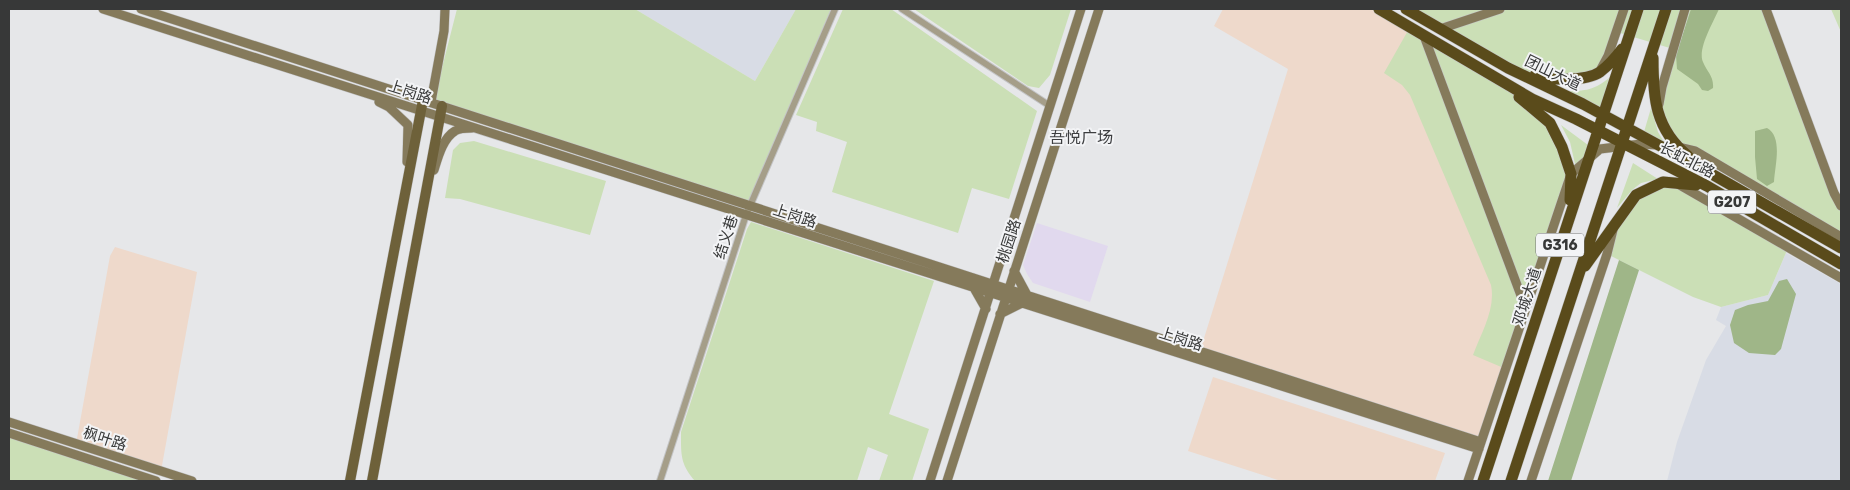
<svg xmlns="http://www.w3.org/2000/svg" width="1850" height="490" font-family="Rubik,'Noto Sans SC',sans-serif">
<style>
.commercial{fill:#eed9cb}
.built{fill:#d8dce5}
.education{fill:#e1d9ee}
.green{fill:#cbdfb6}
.forest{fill:#9fb688}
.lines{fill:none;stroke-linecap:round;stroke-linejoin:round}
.street-casing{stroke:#c3c4c6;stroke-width:8}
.secondary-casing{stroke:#c3c4c6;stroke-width:10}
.primary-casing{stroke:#c3c4c6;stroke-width:11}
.highway-casing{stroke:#c3c4c6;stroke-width:12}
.street{stroke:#a59e89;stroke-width:6}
.secondary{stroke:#857a5b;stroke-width:9}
.primary{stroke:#6e613a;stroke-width:10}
.highway{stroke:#5a4b1b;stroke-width:11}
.labels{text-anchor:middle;stroke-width:4;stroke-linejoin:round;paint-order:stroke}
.shield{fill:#f3f4f6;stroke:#6f7071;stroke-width:1}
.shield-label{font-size:14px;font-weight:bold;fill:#373838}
.street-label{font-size:15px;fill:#373838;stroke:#f3f4f6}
.neighbourhood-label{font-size:16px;fill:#3d3e40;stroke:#f3f4f6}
</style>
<rect width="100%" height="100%" fill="#e6e7e9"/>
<path class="commercial" d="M 1223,9 L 1379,9 L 1424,36 L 1526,309 L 1481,442 L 1200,351 L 1288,69 L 1214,26 Z
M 115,247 L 197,272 L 161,471 L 76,444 L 110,256 Z
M 1213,377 L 1445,453 L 1435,481 L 1281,481 L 1188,451 Z"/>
<path class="built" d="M 635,9 L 796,9 L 755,81 Z
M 1786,253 L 1841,284 L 1841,481 L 1667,481 L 1677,442 L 1706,360 L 1726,326 L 1716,320 L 1721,307 L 1768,295 Z"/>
<path class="education" d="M 1037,223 L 1108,246 L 1090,302 L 1033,283 L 1027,274 L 1023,265 Z"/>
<path class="green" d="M 457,9 L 635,9 L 755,81 L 796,9 L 831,9 L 745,209 L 432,107 Z
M 843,9 L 891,9 L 1037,111 L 1009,199 L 972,188 L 958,233 L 832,192 L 847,142 L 816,131 L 817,122 L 796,115 Z
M 914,9 L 1071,9 L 1050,75 L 1039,88 L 1028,86 Z
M 1406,9 L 1766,9 L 1841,206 L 1841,237 L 1695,151 L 1677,146 L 1658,110 L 1673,49 L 1617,32 L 1598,73 L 1543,78 L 1508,68 Z
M 1831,9 L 1841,9 L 1841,32 Z
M 1410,27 L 1499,81 L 1550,123 L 1571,174 L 1506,369 L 1473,355 C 1481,333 1496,309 1491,285 L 1410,95 L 1402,85 L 1384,73 Z
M 1613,75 L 1600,109 L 1567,91 C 1590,91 1595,89 1613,75 Z
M 1651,108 L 1658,132 L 1667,147 L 1644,132 Z
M 1561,125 L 1588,145 L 1578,177 L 1570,142 Z
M 474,141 L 606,181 L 590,235 L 460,199 L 445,198 L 453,150 L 460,143 Z
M 1633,163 L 1658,179 L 1641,183 L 1632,190 L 1617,208 Z
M 1675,183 L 1788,248 L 1768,295 L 1721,307 L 1693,297 L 1607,254 L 1614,223 L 1636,195 Z
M 751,222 L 934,281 L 889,414 L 929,429 L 912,481 L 879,481 L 888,455 L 868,447 L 857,481 L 695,481 C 680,464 681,454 681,432 L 747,229 Z
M 9,433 L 156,481 L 9,481 Z"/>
<path class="forest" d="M 1691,9 L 1719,9 C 1714,21 1697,49 1703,62 C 1707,72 1714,76 1713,88 L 1708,91 L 1702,90 L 1698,84 L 1677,69 L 1676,55 Z
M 1767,128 C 1783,137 1775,165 1774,182 L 1767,186 L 1757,179 L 1755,157 L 1755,131 Z
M 1619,260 L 1639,270 L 1571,481 L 1548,481 Z
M 1787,279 L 1796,294 L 1781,349 L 1775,355 L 1749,353 L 1734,343 L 1730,325 L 1735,310 L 1748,305 L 1768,301 L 1779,281 Z"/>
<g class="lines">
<g class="street-casing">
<path id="street" d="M 902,9 L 1050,106
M 660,481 L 746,215 L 835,9"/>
</g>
<g class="secondary-casing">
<path id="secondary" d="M 103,9 L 1479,449
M 141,9 L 1481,442
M 1766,9 L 1834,193 L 1841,206
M 1440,29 L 1500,9
M 1424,36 L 1526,309
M 1601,69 L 1608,56 L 1624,9
M 379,102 L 389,107 L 408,125 L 407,162
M 431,102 L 444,31 L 445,9
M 1659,104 L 1662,87 L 1685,9
M 1678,147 L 1695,151 L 1841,237
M 434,170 C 438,157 443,138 455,131 C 459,128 467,128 472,128
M 1678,184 L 1841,278
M 1014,271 L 1027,295
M 974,288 L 986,309
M 1000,314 L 1022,303
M 9,422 L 192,481
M 9,433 L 156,481
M 930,481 L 1081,9
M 947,481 L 1099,9
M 1468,481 L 1571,174 L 1600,149 L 1641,144 L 1658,145
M 1531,481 L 1607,254 L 1613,230"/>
</g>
<g class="primary-casing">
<path id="primary" d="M 350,481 L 423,100
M 372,481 L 442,106"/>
</g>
<g class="highway-casing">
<path id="highway" d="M 1379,9 L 1532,99 L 1576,119 L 1707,186 L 1841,264
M 1406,9 L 1508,68 L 1583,104 L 1710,173 L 1841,248
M 1653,58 C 1653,98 1655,129 1688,156
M 1535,75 C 1550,81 1587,81 1600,72 C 1609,65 1616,57 1622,49
M 1519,97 L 1550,123 L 1562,147 L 1571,174 L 1570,200
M 1585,266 L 1636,195 L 1663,182 L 1696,185
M 1483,481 L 1638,9
M 1511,481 L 1666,9"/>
</g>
<use href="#street" class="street"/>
<use href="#secondary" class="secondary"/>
<use href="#primary" class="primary"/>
<use href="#highway" class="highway"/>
</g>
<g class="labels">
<g class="shield">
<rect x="1708" y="190.5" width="48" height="23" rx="4"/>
<rect x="1536" y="233.5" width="48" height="23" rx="4"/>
</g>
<g class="shield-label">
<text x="1732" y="207">G207</text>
<text x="1560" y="250">G316</text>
</g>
<g class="street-label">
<text transform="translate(1553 73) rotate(26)" y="5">团山大道</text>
<text transform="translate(410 92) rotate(18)" y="5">上岗路</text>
<text transform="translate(1687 160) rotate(27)" y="5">长虹北路</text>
<text transform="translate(795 216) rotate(18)" y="5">上岗路</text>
<text transform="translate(726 237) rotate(-72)" y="5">结义巷</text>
<text transform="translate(1009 241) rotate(-72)" y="5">桃园路</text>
<text transform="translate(1527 297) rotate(-72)" y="5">邓城大道</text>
<text transform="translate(1181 339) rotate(18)" y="5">上岗路</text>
<text transform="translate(105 439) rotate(18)" y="5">枫叶路</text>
</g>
<g class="neighbourhood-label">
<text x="1081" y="143">吾悦广场</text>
</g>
</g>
<rect width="1850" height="490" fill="none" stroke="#373838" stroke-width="20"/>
</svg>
